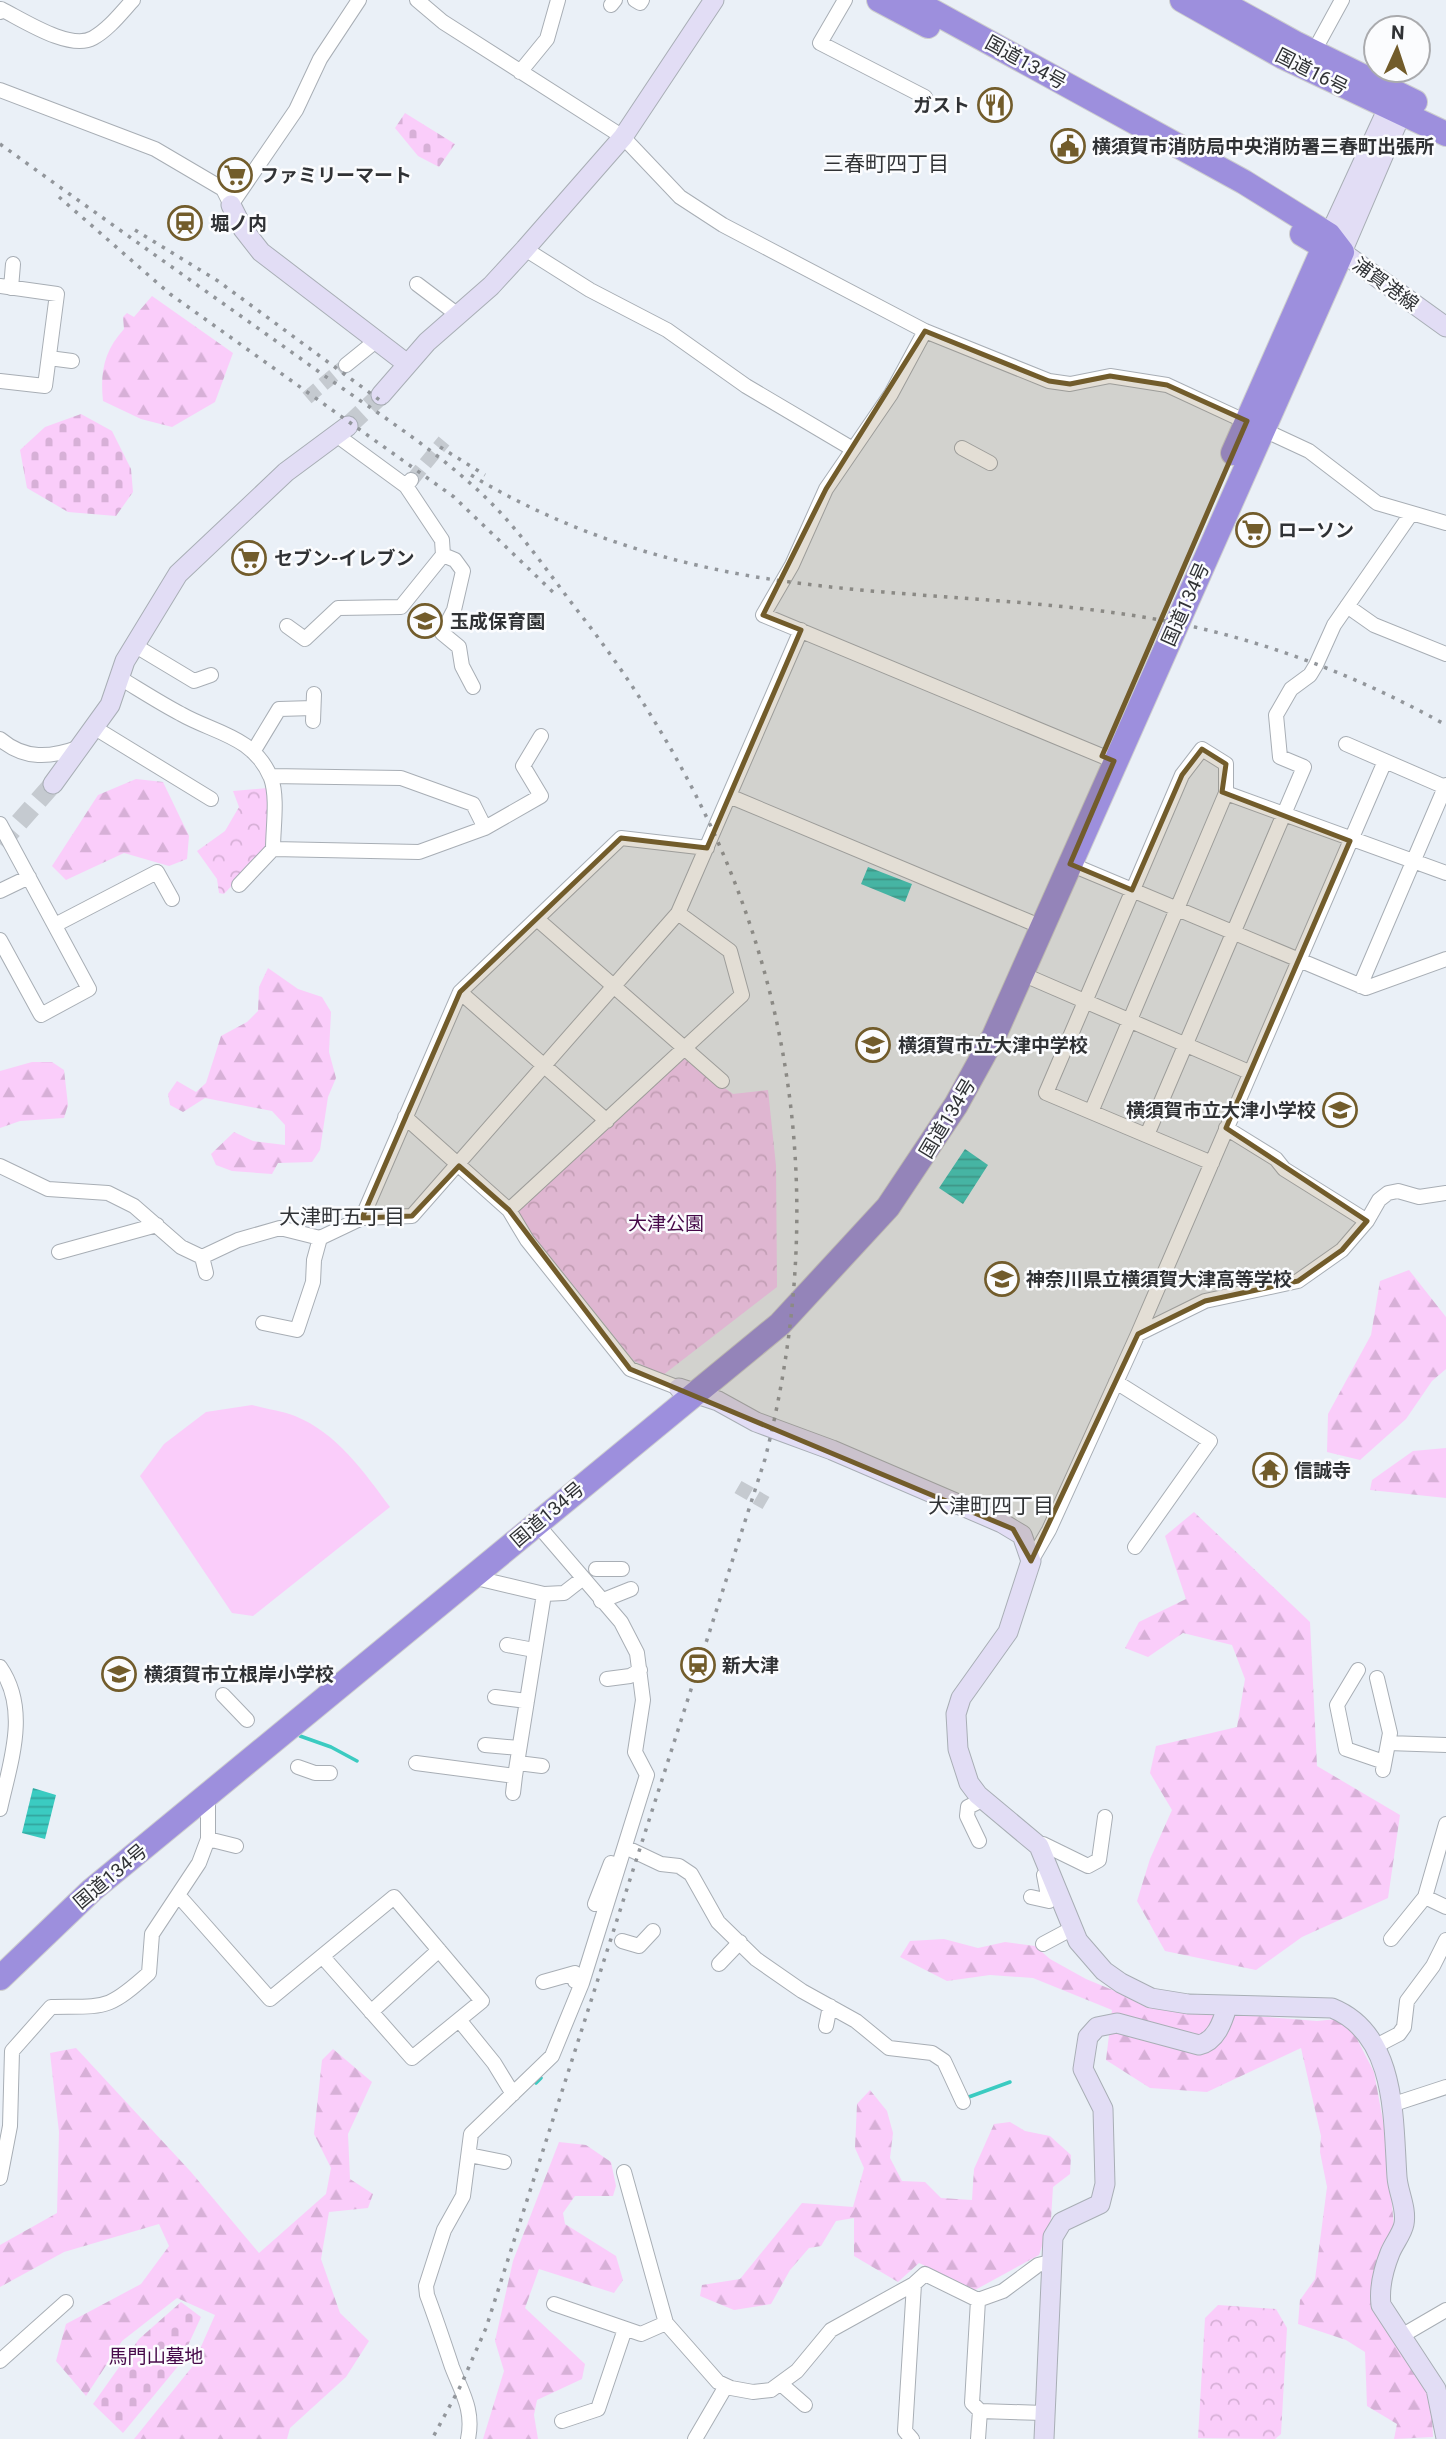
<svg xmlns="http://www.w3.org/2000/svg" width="1446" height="2439" font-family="Roboto,'Noto Sans JP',sans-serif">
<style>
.forest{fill:url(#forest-firs)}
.cemetery{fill:url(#cemetery-stones)}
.park{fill:url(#park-crowns)}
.garden{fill:#facdfa}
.water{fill:url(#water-rules)}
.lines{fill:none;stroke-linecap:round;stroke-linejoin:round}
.stream{stroke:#3bcbc1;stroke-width:3.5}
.street-tunnel{stroke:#c5cad0;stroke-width:14;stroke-dasharray:14 7;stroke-linecap:butt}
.secondary-tunnel{stroke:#c5cad0;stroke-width:19;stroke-dasharray:19 10;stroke-linecap:butt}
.street-casing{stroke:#a8aeb5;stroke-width:16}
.secondary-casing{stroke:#a8aeb5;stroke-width:21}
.highway-casing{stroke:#cdcecf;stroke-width:26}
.street{stroke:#fff;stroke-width:14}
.secondary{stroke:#e2ddf5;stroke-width:19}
.highway{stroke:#9d8fdd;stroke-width:24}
.rail{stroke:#92969b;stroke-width:3.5;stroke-dasharray:3.5 7;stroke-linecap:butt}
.marked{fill:#725c2b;fill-opacity:0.2;stroke:#725c2b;stroke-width:5;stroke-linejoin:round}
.labels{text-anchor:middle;stroke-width:5;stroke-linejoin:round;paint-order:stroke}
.street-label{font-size:19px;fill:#303235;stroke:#fbfcfe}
.poi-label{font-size:19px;font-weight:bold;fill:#303235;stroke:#fbfcfe;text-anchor:start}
.park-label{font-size:19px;fill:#460949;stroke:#fbfcfe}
.neighbourhood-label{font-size:21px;fill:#303235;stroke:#fbfcfe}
</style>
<defs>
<pattern id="forest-firs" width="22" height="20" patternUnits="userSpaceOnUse" patternTransform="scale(1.75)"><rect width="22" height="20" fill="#facdfa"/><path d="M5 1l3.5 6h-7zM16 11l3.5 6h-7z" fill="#d7b0d7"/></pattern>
<pattern id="cemetery-stones" width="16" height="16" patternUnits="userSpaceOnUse" patternTransform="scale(1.75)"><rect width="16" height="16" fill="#facdfa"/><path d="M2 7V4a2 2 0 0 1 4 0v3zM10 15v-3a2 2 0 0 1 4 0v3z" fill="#d7b0d7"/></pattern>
<pattern id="park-crowns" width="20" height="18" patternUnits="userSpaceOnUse" patternTransform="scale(1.75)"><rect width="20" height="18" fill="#facdfa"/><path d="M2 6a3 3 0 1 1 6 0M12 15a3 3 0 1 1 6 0" fill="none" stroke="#d7b0d7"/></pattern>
<pattern id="water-rules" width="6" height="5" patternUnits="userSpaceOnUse" patternTransform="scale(1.75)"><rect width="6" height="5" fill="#3bcbc1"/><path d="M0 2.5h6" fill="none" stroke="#32a59e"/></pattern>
</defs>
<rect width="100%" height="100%" fill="#eaf0f7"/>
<path class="forest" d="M 152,296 L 233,353 L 215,402 L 172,427 L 141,419 L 103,401 C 100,372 104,351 124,329 L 123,317 L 127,313 L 134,317 Z
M 136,779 L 163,782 L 189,836 L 187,859 L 169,866 L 124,853 L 66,880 L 52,866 L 98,795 Z
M 268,968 L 298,989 L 322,997 L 331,1012 L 329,1052 L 336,1078 L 328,1097 L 320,1150 L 312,1162 L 278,1163 L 272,1174 L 232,1171 L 216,1165 L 211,1154 L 234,1132 L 253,1141 L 285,1145 L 285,1125 L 272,1111 L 205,1098 L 183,1112 L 170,1105 L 168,1094 L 177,1081 L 196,1092 L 206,1083 L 221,1036 L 247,1022 L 258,1011 L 259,987 Z
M 32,1062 L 52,1062 L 64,1070 L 68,1105 L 64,1118 L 20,1121 L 0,1128 L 0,1071 Z
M 1409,1270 L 1446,1317 L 1446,1369 L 1432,1381 L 1406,1419 L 1360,1460 L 1327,1452 L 1328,1414 L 1371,1335 L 1380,1281 Z
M 1446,1448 L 1446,1498 L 1370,1490 L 1372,1480 L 1413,1451 Z
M 1194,1512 L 1310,1622 L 1317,1766 L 1400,1815 L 1388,1898 L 1302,1937 L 1256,1970 L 1165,1951 L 1137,1901 L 1150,1859 L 1172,1810 L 1150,1773 L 1156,1746 L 1237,1727 L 1245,1679 L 1232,1645 L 1183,1633 L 1148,1657 L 1125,1648 L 1139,1622 L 1186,1599 L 1165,1536 Z
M 944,1939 L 978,1948 L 1005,1942 L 1035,1946 L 1050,1959 L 1086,1979 L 1156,2008 L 1317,2021 L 1337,2019 L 1355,2035 L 1374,2072 L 1385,2132 L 1394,2226 L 1371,2284 L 1385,2328 L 1431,2396 L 1433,2437 L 1394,2439 L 1397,2424 L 1367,2406 L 1365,2352 L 1346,2340 L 1298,2324 L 1300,2300 L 1315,2279 L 1327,2187 L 1320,2152 L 1321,2136 L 1301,2048 L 1207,2092 L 1150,2088 L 1106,2060 L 1112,2010 L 1033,1978 L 990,1975 L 947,1981 L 900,1957 L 910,1941 Z
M 76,2048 L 191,2172 L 259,2253 L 326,2194 L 331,2168 L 314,2134 L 322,2060 L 333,2049 L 372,2082 L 348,2134 L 350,2179 L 373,2194 L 368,2208 L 329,2212 L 321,2259 L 340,2313 L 369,2341 L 346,2377 L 290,2428 L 287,2439 L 134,2439 L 192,2367 L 215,2315 L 177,2298 L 122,2341 L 86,2396 L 56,2361 L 66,2324 L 141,2284 L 169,2246 L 159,2224 L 64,2252 L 0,2287 L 0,2245 L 57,2213 L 59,2132 L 50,2053 Z
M 870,2090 L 887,2111 L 893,2133 L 890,2158 L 902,2181 L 925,2182 L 941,2198 L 972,2200 L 974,2169 L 994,2124 L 1010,2122 L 1025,2131 L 1050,2136 L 1071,2155 L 1070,2174 L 1053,2187 L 1051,2219 L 1039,2255 L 975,2290 L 919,2263 L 898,2282 L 854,2256 L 854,2218 L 836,2221 L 821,2246 L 809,2248 L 790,2270 L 771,2304 L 734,2310 L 700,2296 L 702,2285 L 740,2279 L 802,2203 L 853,2207 L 864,2168 L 855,2148 L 857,2104 Z
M 559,2142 L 586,2145 L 611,2162 L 616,2186 L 613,2196 L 575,2196 L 563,2213 L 565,2224 L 616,2256 L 623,2280 L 614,2293 L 539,2269 L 525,2308 L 585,2364 L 582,2379 L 537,2400 L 534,2415 L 538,2439 L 483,2439 L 504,2371 L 495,2341 L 513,2261 Z"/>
<path class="cemetery" d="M 405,113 L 455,144 L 439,167 L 418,156 L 395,128 Z
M 81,414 L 112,431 L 131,469 L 133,492 L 116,516 L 68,512 L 27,488 L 20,450 L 45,427 Z
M 181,2302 L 201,2317 L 179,2365 L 123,2433 L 93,2404 L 139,2339 Z"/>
<path class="park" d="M 267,788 L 267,848 L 224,894 L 219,893 L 217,879 L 197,851 L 225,831 L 239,807 L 233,791 Z
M 683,1058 L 733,1094 L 768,1090 L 776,1166 L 777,1287 L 663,1375 L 634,1361 L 512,1209 Z
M 1218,2305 L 1276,2309 L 1287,2328 L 1281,2434 L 1275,2439 L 1198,2438 L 1205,2318 Z"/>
<path class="garden" d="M 252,1405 C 266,1409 282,1411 295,1416 C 337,1433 364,1472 390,1507 L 253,1616 L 232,1613 L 140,1476 L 164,1444 L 206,1412 Z"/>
<path class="water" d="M 868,867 L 912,884 L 905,902 L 861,884 Z
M 965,1149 L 988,1165 L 963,1204 L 939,1188 Z
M 33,1788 L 56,1795 L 45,1839 L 22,1833 Z"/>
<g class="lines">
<path class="stream" d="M 300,1736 L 331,1747 L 357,1761
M 536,2083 L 541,2078
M 966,2098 L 1010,2082"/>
<path class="street-tunnel" d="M 307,398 L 346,365
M 412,480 L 444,441
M 738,1487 L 766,1503"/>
<path class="secondary-tunnel" d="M 348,426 L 381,395
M 0,844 L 53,784"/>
<g class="street-casing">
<path id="street" d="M 417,0 L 443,22 L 623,137 L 680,197 L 723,225 L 925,331 L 1049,381 L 1070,384 L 1110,376 L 1167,385 L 1309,451 L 1377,503 L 1446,523
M 635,0 L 640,3 L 642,0
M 845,0 L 820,43 L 925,97
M 611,5 L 615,0
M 0,12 L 1,9 C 23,20 70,51 93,38 C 109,29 121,13 133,0
M 1313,53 L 1342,0
M 520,72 L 547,39 L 558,0
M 0,90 L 155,149 L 223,189 L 231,205 L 296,110 L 320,59 L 359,0
M 525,249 L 590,290 L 667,330 L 746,386 L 851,448
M 417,284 L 458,315
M 0,286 L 57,294 L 45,386 L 0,381
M 11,288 L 13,264
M 925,331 L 891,394 L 826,489 L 792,565 L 763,615 L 1114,761
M 49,358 L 72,361
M 346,365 L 377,340
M 335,434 L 406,486 L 411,480
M 962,448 L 990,463
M 443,555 L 455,560 L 463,571 L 454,610 L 442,633 L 459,647 L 462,666 L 473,687
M 1347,606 L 1374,625 L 1446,654
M 287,626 L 305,639 L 338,608 L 401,607 L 443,555 L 442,540 L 406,486
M 134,645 L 194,681 L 211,675
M 120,678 C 140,690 160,703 181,714 C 214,733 254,736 271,778 C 278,798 273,827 273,849 L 239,885
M 313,721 L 314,694
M 95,728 L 211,799
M 0,739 C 25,760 50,758 80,747
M 1346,744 L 1445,787
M 253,752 L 279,709 L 313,708
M 270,776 L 401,778 L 473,804 L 485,828
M 1226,793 L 1446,873
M 729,796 L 1030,922
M 0,824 L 89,989 L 41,1015 L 0,940
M 273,849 L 419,852 L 485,828 L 541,796 L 523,766 L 541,736
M 1070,864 L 1366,988 L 1446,959
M 0,891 L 29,877
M 537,919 L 722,1081
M 55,925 L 157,872 L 172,899
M 1022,974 L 1249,1072
M 1360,986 L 1446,785
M 460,992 L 607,1121
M 1091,1112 L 1226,793 L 1226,764 L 1202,749 L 1182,775 L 1046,1093 L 1212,1163
M 405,1117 L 509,1210 L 527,1240 L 630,1369 L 679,1388
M 1226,1128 L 1276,1159 L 1284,1169 L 1367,1221
M 1147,1135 L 1304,767 L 1280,757 L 1276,715 L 1291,689 L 1310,675 L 1316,665 L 1334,625 L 1411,514
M 0,1166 L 48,1189 L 108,1193 L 134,1206 L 181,1247 L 202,1257 L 238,1240 L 280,1228 L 320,1238 L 362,1218 L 412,1216 L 678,913 L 801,630
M 509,1210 L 742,995 L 730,951 L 678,913
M 362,1218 L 460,992 L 621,838 L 707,848
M 59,1252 L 157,1225
M 202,1257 L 206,1273
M 263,1323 L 297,1330 L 313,1282 L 314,1260 L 320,1238
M 1138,1334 L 1205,1301 L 1298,1281 L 1342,1250 L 1367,1221 L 1379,1200 L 1388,1193 L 1398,1191 L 1419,1197 L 1446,1193
M 1116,1382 L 1210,1441 L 1135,1547
M 1031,1561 L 1049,1530 L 1138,1334 L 1385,761
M 596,1569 L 622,1569
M 472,1577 L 544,1594 L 564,1593 L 582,1579
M 601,1601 L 631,1589
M 507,1645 L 534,1650
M 0,1667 C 30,1710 10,1763 0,1809
M 1358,1670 L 1337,1705 L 1346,1749 L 1384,1762
M 1377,1678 L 1390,1733 L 1383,1770
M 607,1679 L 630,1676 L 640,1670
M 223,1695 L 247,1720
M 495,1697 L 527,1701
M 1388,1743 L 1446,1745
M 485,1745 L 519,1748
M 416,1763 L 515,1776 L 544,1594
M 518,1763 L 542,1766
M 298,1767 L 315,1773 L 330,1773
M 513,1793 L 515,1776
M 208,1839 L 236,1846
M 979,1841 L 967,1816 L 968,1807 L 984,1799
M 1039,1846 L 1043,1844 L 1088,1866 L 1099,1860 L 1105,1817
M 625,1847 L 661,1864 L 679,1866 L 691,1874 L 718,1922 L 756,1959 L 802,1991 L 856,2021 L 889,2048 L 932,2053 L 944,2061 L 963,2102
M 178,1895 L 270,1999 L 394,1897 L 482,2001 L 412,2058 L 322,1956
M 1031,1897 L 1049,1901 L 1044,1875
M 1425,1897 L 1446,1907
M 595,1904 L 611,1863
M 1391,1939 L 1425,1897 L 1446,1824
M 622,1941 L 639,1946 L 653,1931
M 1043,1944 L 1073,1928
M 719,1964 L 740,1942
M 543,1982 L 575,1973 L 575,1981 L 582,1983
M 371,2012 L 439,1950
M 460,2021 L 494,2063 L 513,2094
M 826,2026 L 830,2006
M 1374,2047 L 1399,2034 L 1404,2027 L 1407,2001 L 1433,1966 L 1446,1940
M 1394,2104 L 1446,2087
M 469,2155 L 504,2162
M 624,2172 L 666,2323 L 718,2382 L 731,2388 L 753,2392 L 771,2390 L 797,2371 L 831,2330 L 914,2284 L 925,2274 L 978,2300
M 0,2178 L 10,2126 L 12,2051 L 51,2007 C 106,2006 107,2011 149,1973 L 152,1934 L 199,1863 L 208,1839 L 208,1794
M 554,2304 L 641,2334 L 666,2323
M 1403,2335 L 1446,2310
M 0,2361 L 66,2302
M 781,2384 L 805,2405
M 1044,2413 L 980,2411 L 972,2403 L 978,2300 L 1003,2291 L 1038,2265 L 1050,2262
M 562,2421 L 598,2409 L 625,2329
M 468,2439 C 474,2410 462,2393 452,2367 C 444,2343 436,2319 427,2295 L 426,2286 L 444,2230 L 463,2196 L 471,2134 L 552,2056 L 582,1983 L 647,1775 L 635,1752 L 643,1700 L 637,1653 L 621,1622 L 536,1523
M 695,2439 L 726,2386
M 912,2439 L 905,2431 L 914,2284
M 978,2439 L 980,2411"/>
</g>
<g class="secondary-casing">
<path id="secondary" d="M 1397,99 L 1388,108 L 1324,247 L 1342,252 L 1446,327
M 231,205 L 243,229 L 261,252 L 406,363
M 1342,252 L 1401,114 L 1400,100
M 381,395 L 427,342 L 491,286 L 525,249 L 623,137 L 714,0
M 53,784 L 110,705 L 125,661 L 178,574 L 286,472 L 348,426
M 679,1388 L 718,1401 L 756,1422 L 832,1450 L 1002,1523 L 1022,1535 L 1031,1561 L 1008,1632 L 961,1698 L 956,1714 L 958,1749 L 969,1783 L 978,1795 L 1039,1846 L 1078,1941 L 1104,1971 L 1121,1983 L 1151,1998 L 1188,2004 L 1332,2008 C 1397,2034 1393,2119 1397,2177 C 1398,2192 1407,2208 1404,2224 C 1402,2234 1394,2243 1390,2253 C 1384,2268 1379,2288 1381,2305 L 1436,2389 L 1446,2438
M 1044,2439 L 1053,2237 L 1062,2222 L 1100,2204 L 1105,2184 L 1103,2109 L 1083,2069 L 1088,2037 L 1097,2027 L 1117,2023 L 1199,2045 C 1216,2041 1222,2023 1227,2007"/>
</g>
<g class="highway-casing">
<path id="highway" d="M 879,0 L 928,26
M 1182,0 L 1283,57 L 1446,134
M 1217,0 L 1295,43 L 1415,102
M 1233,453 L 1324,247 L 1302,234
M 0,1978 L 92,1890 L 780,1324 L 888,1207 L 956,1105 L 994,1036 L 1342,252 L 1329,235 L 1244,182 L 912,0"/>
</g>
<use href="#street" class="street"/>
<use href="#secondary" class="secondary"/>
<use href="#highway" class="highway"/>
<path class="rail" d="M 0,144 C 101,217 203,289 304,361 C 364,405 428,443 483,495 C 519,529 547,571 577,610 C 774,861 844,1148 765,1459 L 486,2328 L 461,2385 L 432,2439
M 59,197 L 170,294 L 454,497 L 555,594
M 135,230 L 218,281 L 385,404
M 440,447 L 485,475
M 471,475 C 568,534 677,567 790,582 C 907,598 1026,598 1143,617 C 1249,634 1353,673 1446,725"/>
</g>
<path class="marked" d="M 925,331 L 1049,381 L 1070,384 L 1110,376 L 1167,385 L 1247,421 L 1102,756 L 1114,761 L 1070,864 L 1132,890 L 1182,775 L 1202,749 L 1226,764 L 1222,792 L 1350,841 L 1226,1128 L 1367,1221 L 1342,1250 L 1298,1281 L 1205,1301 L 1138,1334 L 1031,1561 L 1013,1529 L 630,1369 L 509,1210 L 459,1166 L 412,1216 L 362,1218 L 460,992 L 621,838 L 707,848 L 801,630 L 763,615 L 826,489 Z"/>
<defs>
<g id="restaurant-ring" transform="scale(1.75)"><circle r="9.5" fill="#fbfcfe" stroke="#725c2b" stroke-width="1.5"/><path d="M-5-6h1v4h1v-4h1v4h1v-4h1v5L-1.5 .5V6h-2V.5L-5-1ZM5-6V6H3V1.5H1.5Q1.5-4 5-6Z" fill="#725c2b"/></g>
<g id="civic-ring" transform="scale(1.75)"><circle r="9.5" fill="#fbfcfe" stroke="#725c2b" stroke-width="1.5"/><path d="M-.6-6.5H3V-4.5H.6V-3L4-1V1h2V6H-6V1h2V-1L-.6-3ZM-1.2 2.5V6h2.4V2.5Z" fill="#725c2b"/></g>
<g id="supermarket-ring" transform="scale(1.75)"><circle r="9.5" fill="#fbfcfe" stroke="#725c2b" stroke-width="1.5"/><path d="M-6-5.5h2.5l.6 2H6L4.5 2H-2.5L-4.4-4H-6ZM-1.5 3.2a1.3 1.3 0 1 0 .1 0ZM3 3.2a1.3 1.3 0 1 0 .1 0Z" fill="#725c2b"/></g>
<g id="station-ring" transform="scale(1.75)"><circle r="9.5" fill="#fbfcfe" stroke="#725c2b" stroke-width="1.5"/><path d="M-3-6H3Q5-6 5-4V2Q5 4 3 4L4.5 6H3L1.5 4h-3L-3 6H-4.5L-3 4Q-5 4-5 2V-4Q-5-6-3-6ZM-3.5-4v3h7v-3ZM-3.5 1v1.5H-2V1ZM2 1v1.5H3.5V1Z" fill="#725c2b"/></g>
<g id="school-ring" transform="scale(1.75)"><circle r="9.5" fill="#fbfcfe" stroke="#725c2b" stroke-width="1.5"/><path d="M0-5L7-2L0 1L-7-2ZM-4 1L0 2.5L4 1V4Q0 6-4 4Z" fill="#725c2b"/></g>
<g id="temple-ring" transform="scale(1.75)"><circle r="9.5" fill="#fbfcfe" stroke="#725c2b" stroke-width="1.5"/><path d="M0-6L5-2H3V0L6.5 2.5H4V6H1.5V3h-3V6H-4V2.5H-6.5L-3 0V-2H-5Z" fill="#725c2b"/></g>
</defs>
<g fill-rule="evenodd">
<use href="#restaurant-ring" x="995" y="105"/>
<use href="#civic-ring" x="1068" y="146"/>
<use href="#supermarket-ring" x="235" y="175"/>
<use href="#station-ring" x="185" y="223"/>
<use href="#supermarket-ring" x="1253" y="530"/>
<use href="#supermarket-ring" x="249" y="558"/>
<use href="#school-ring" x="425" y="621"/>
<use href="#school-ring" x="873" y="1045"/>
<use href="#school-ring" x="1340" y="1110"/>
<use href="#school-ring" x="1002" y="1279"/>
<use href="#temple-ring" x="1270" y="1470"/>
<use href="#station-ring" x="698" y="1665"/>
<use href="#school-ring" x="119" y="1674"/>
</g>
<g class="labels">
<g class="street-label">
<text transform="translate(1026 62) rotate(29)" y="7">国道134号</text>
<text transform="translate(1312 71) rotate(27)" y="7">国道16号</text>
<text transform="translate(1386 284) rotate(36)" y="7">浦賀港線</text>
<text transform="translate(1185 604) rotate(-66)" y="7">国道134号</text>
<text transform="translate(947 1118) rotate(-59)" y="7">国道134号</text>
<text transform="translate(547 1514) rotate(-40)" y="7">国道134号</text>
<text transform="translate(110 1876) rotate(-40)" y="7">国道134号</text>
</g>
<g class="poi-label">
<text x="970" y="112" text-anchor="end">ガスト</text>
<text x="1092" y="153">横須賀市消防局中央消防署三春町出張所</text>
<text x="260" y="182">ファミリーマート</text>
<text x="210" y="230">堀ノ内</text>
<text x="1278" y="537">ローソン</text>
<text x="274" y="565">セブン-イレブン</text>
<text x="450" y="628">玉成保育園</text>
<text x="898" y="1052">横須賀市立大津中学校</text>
<text x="1316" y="1117" text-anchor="end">横須賀市立大津小学校</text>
<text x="1026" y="1286">神奈川県立横須賀大津高等学校</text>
<text x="1294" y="1477">信誠寺</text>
<text x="722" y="1672">新大津</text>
<text x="144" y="1681">横須賀市立根岸小学校</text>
</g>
<g class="park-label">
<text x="666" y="1230">大津公園</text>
<text x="156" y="2363">馬門山墓地</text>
</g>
<g class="neighbourhood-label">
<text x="886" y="171">三春町四丁目</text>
<text x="342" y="1224">大津町五丁目</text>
<text x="991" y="1513">大津町四丁目</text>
</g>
</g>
<g transform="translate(1397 49) rotate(3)"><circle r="33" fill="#fbfcfe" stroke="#aaabae" stroke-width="2"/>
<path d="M0-5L12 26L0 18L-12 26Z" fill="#725c2b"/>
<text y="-10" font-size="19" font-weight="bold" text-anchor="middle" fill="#303235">N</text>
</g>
</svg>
